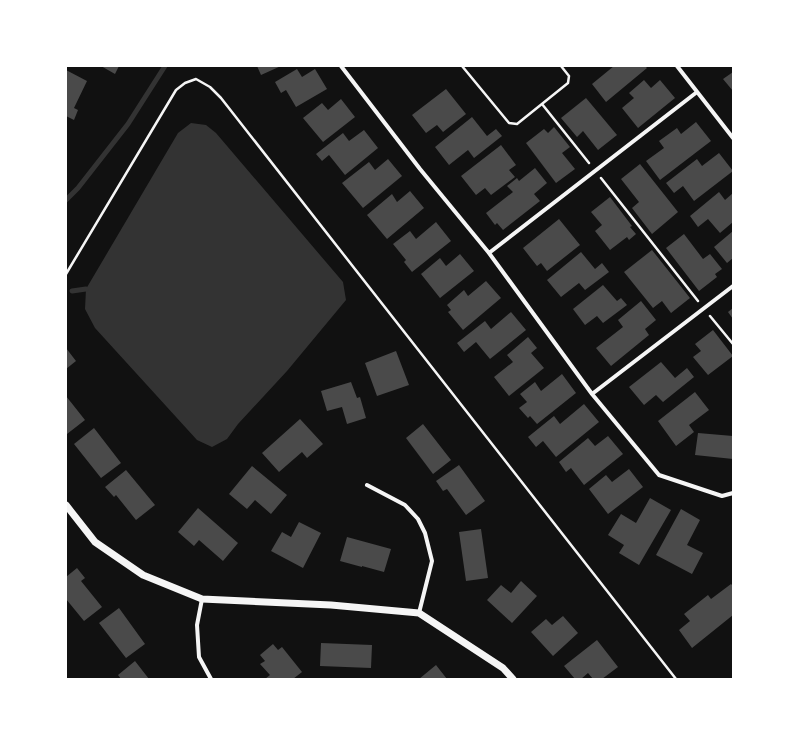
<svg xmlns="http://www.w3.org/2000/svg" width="799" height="745" font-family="Arial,sans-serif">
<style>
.water{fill:#333}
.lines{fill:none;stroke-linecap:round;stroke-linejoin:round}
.stream{stroke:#333;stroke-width:5}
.building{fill:#4a4a4a}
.path{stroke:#f5f5f5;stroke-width:2.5}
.minor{stroke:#f5f5f5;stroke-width:4}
.tertiary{stroke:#f5f5f5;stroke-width:7}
</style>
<rect width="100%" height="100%" fill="#111"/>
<path class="water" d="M 191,123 L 206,125 L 216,133 L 343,282 L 346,300 L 287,371 L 238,424 L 227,439 L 212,447 L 197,440 L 95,328 L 85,309 L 86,289 L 178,133 Z"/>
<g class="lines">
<path class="stream" d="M 66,200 L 78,188 L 128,124 L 165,66
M 72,291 L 86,289"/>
</g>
<path class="building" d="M 101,66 L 119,66 L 115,74 Z
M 257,66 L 281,66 L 261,75 Z
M 614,66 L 645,66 L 647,68 L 606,102 L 592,84 Z
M 297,69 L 302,77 L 315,69 L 327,89 L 296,107 L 286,90 L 281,93 L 275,82 Z
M 66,70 L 87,81 L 74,108 L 78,110 L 74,120 L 66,116 Z
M 733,72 L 733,91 L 723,79 Z
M 644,80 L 651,88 L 660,80 L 675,98 L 638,128 L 622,108 L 634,98 L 629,93 Z
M 446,89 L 466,114 L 443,132 L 437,125 L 426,133 L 412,115 Z
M 586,98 L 617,135 L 598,150 L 583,131 L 577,137 L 561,118 Z
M 341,99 L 355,117 L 323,142 L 303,118 L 322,103 L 328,110 Z
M 472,117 L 487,136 L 496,129 L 502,136 L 474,158 L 468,150 L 449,165 L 435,147 Z
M 696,122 L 711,141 L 660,180 L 646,161 L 664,148 L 659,141 L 677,128 L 681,134 Z
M 554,127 L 570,147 L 562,153 L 575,169 L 556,183 L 526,143 L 544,129 L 548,133 Z
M 364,130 L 378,148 L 345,175 L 329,155 L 322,161 L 316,154 L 343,133 L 349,141 Z
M 501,145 L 516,165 L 509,170 L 515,177 L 491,195 L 485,188 L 476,195 L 461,176 Z
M 719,153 L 733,171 L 694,201 L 683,186 L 674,193 L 666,183 L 697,159 L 702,166 Z
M 388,159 L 402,176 L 363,208 L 342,183 L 369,162 L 375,170 Z
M 640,164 L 678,212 L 652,234 L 632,208 L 639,202 L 621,179 Z
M 535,168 L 547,183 L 534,194 L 540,201 L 503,230 L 497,223 L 495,225 L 486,213 L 513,192 L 507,186 L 517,178 L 519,181 Z
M 410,191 L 424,208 L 387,239 L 367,215 L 392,194 L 397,202 Z
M 719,192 L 725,200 L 733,193 L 733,222 L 720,233 L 708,219 L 698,227 L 690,216 Z
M 610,197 L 632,226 L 630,227 L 636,234 L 629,240 L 627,237 L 610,250 L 595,231 L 602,225 L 591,212 Z
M 559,219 L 580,245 L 547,271 L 541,263 L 537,266 L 523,248 Z
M 436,222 L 451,241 L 412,272 L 404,262 L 406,260 L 393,244 L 410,231 L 416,239 Z
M 733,231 L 733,258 L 727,263 L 714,247 Z
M 684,234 L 703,259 L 710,254 L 722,269 L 715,274 L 717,277 L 699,291 L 666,248 Z
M 652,250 L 690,298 L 671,313 L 662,301 L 653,308 L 624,272 Z
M 581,252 L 595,269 L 602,263 L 609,272 L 585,290 L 579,283 L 561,297 L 547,280 Z
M 460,254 L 474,271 L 440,298 L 421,274 L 440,258 L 446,266 Z
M 486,281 L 501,298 L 463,330 L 448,312 L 451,310 L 447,305 L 464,290 L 468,296 Z
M 603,285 L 617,301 L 621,298 L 627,305 L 603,323 L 597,316 L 585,325 L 573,309 Z
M 641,301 L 656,320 L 645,329 L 649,335 L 611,366 L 596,348 L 623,327 L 618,320 Z
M 733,308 L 733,319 L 728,312 Z
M 511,312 L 526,330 L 490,359 L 476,342 L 464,352 L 457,343 L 485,321 L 491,329 Z
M 713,330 L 733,356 L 708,375 L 693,357 L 701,351 L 695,344 Z
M 528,337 L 537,348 L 531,353 L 544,368 L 509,396 L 494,377 L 513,362 L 507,355 Z
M 66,348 L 76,361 L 66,369 Z
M 396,351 L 409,385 L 377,396 L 365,363 Z
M 661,362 L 675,378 L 687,368 L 694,377 L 663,402 L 656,395 L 644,405 L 629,387 Z
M 562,374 L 576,393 L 537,424 L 530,416 L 528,418 L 519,408 L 527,402 L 520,394 L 535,382 L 541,391 Z
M 351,382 L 357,398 L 360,397 L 366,418 L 347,424 L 342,407 L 327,411 L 321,391 Z
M 695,392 L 709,410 L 689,425 L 694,432 L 676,446 L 658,421 Z
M 66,396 L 85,420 L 67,434 L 66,432 Z
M 584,404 L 599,422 L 556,457 L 543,441 L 536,447 L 528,437 L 554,416 L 560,424 Z
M 300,419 L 323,444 L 307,458 L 302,452 L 279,472 L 262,453 Z
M 423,424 L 451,460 L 433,474 L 406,438 Z
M 94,428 L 121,463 L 101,478 L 74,444 Z
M 698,433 L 733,436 L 733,459 L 695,455 Z
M 608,436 L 623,454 L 584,485 L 571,468 L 566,472 L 559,462 L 588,438 L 595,446 Z
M 459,465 L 485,501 L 466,515 L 447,489 L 443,491 L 436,481 Z
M 252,466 L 287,495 L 271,514 L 255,500 L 247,509 L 229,494 Z
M 629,469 L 643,487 L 608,514 L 589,489 L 606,475 L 612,482 Z
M 126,470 L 155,505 L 136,520 L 116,495 L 114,497 L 105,487 Z
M 650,498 L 671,510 L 639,565 L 619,553 L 624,545 L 608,535 L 621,514 L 636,523 Z
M 198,508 L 238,543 L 223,561 L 199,540 L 194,546 L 178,532 Z
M 681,509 L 700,520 L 687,545 L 703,553 L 692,574 L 656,555 Z
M 299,522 L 321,533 L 303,568 L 271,551 L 282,532 L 291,537 Z
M 481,529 L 488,578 L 466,581 L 459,532 Z
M 347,537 L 391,549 L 384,572 L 362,566 L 362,567 L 340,561 Z
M 77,568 L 85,578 L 81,581 L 102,607 L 84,621 L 66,599 L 66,577 Z
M 521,581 L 537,596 L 512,623 L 487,600 L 501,585 L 511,593 Z
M 731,584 L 733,586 L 733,615 L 692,648 L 679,630 L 690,621 L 684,614 L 708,595 L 711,599 Z
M 119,608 L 145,644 L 126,658 L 99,623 Z
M 563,616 L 578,633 L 553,656 L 531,632 L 546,619 L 552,625 Z
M 597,640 L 618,667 L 602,679 L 593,679 L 588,673 L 581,679 L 575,679 L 564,666 Z
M 321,643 L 372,645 L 371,668 L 320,666 Z
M 273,644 L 278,650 L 282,647 L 302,672 L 293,679 L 265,679 L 270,675 L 260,664 L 265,661 L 260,655 Z
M 135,661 L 149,679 L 121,679 L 118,675 Z
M 436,665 L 447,679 L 419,679 Z"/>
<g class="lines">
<path class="path" d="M 462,66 L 509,123 L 517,124 L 568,83 L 569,76 L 561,66
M 542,104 L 589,163
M 601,178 L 698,301
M 66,274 L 176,90 L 185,83 L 196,79 L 210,87 L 221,98 L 676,679
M 710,316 L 733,344"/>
<path class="minor" d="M 341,66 L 420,169 L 489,253 L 592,394 L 659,475 L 722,496 L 733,493
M 677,66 L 733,138
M 489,253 L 697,92
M 592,394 L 733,286
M 367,485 L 405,505 L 418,519 L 425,533 L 432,561 L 419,613
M 202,599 L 197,625 L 199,657 L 211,679"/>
<path class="tertiary" d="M 66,505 L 95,542 L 143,575 L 202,599 L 331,605 L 419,613 L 503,668 L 513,679"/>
</g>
<rect width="799" height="745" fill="none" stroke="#ffffff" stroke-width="134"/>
</svg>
